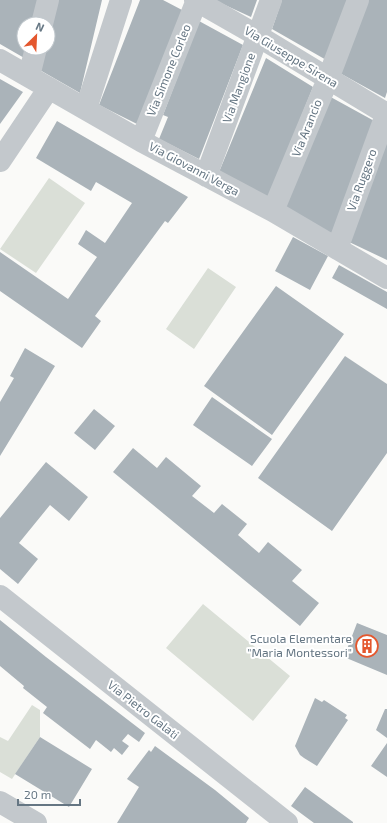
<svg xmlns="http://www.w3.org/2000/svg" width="387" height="823" font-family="'Exo 2',sans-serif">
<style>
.green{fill:#dadfd7}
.building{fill:#aab3b9}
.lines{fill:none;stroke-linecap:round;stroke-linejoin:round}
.minor{stroke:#c3c8cc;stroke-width:22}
.labels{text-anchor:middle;stroke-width:4;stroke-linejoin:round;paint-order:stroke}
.street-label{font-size:12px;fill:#657683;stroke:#fff}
.poi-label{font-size:12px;fill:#657683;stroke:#fff;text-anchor:end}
</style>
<rect width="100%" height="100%" fill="#fafaf8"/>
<path class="green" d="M 49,178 L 85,203 L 36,273 L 0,249 Z
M 208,268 L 236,287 L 194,349 L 166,329 Z
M 203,604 L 290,676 L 253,721 L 166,648 Z
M 32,705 L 40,710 L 40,737 L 12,779 L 0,772 L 0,737 L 8,741 Z"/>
<path class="building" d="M 0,0 L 41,0 L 35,24 L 24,24 L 24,48 L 29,48 L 26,59 L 0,44 Z
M 55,0 L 102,0 L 80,93 L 38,69 L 43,48 L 48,48 L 48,27 Z
M 140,0 L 163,0 L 184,11 L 139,125 L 99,105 Z
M 214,0 L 257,0 L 251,17 Z
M 282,0 L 352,0 L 328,61 L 272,29 Z
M 364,0 L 387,0 L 387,92 L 385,98 L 336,71 Z
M 199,21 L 243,45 L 199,159 L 159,139 L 168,117 L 163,115 Z
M 266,58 L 313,87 L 268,199 L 219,172 Z
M 0,79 L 23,92 L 0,124 Z
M 327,95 L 378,123 L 335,236 L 283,208 Z
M 57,121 L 188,197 L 168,223 L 165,221 L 95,316 L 101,321 L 82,348 L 0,291 L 0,252 L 68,299 L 97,257 L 78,244 L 86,230 L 105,243 L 132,203 L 96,182 L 91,191 L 36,158 Z
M 387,140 L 387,260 L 347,241 Z
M 293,237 L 328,256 L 310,290 L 275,271 Z
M 339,265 L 387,292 L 387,309 L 332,278 Z
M 276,286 L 344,334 L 272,435 L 204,386 Z
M 25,348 L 55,366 L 0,456 L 0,402 L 14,378 L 10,376 Z
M 345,356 L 387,384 L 387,453 L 332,531 L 258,478 Z
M 212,397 L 272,439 L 252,466 L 193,425 Z
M 94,409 L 115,426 L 95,450 L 74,433 Z
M 133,448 L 157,468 L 166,457 L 201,486 L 192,496 L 214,513 L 222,504 L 247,524 L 238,535 L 259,553 L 268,542 L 302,570 L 292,581 L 319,603 L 300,626 L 113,472 Z
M 46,462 L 88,497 L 69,521 L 50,505 L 19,543 L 38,559 L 18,584 L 0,569 L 0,518 Z
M 0,620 L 46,657 L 145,733 L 139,742 L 128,734 L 122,741 L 129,746 L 122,755 L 114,748 L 111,752 L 96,740 L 90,749 L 43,713 L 47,707 L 23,688 L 24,686 L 0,666 Z
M 357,623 L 387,635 L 387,675 L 344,657 Z
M 315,698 L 322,702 L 324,700 L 347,715 L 345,718 L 348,720 L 317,766 L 304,758 L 300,755 L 295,746 Z
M 385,709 L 387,709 L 387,738 L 376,730 Z
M 40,737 L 92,769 L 69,807 L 15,774 Z
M 387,743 L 387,777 L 371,766 Z
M 155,746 L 215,790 L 249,818 L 246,823 L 117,823 L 139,787 L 127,779 L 149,750 L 151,752 Z
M 305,787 L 353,822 L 353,823 L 314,823 L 291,806 Z"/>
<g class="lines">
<path class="minor" d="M 195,0 L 258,36 L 387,114
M 42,24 L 48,0
M 0,60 L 141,141 L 273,211 L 387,278
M 29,76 L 36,48
M 86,109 L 121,0
M 141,141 L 197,0
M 0,161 L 49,88
M 206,176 L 271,0
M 273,211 L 328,79 L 358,0
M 337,249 L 387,112
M 0,596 L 287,823
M 0,802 L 36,823"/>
</g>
<defs>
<g id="building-ring" transform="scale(1.15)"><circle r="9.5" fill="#fff" stroke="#e4572e" stroke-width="1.5"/><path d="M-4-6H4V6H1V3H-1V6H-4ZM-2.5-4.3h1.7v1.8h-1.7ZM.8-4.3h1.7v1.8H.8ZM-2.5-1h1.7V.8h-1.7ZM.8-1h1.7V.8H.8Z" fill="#e4572e"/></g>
</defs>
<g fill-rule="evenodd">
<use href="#building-ring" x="367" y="646"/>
</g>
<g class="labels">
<g class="street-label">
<text transform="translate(291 57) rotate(31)" y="4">Via Giuseppe Sirena</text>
<text transform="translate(169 70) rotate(-68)" y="4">Via Simone Corleo</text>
<text transform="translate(239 88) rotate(-70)" y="4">Via Mangione</text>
<text transform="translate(307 128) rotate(-68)" y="4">Via Arancio</text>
<text transform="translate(194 169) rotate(28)" y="4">Via Giovanni Verga</text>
<text transform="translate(362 180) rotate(-70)" y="4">Via Ruggero</text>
<text transform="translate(143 710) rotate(38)" y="4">Via Pietro Galati</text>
</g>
<g class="poi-label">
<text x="352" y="643">Scuola Elementare<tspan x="352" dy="14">"Maria Montessori"</tspan></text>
</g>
</g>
<g transform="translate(36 36) rotate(24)"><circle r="19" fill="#ffffff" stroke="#c1c8cd"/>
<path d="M0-3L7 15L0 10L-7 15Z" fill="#e4572e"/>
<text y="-6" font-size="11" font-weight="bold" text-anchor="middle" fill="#657683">N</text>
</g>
<path d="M18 799v6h62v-6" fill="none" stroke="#657683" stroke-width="2"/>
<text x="24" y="799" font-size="12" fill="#657683" stroke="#ffffff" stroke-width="3" paint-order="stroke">20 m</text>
</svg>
